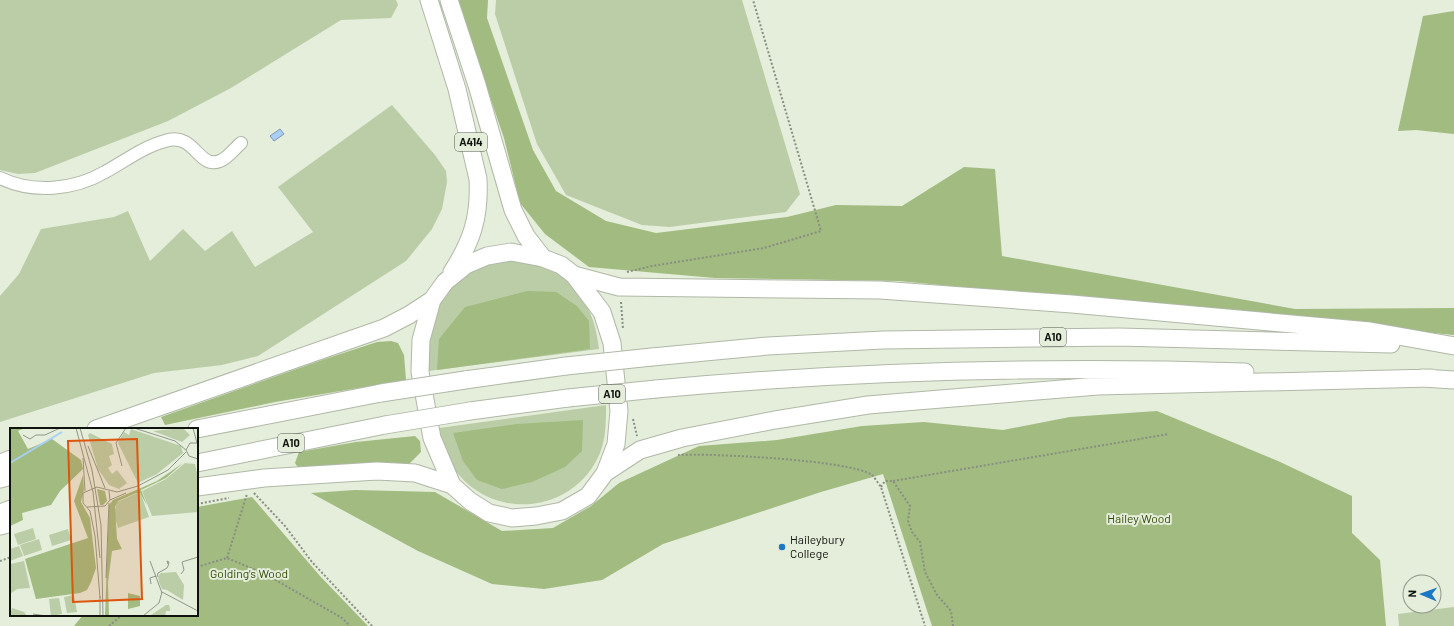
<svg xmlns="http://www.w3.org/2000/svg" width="1454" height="626" font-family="Barlow,sans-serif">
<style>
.green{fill:#bbcda6}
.forest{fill:#a1bb80}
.water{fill:#a9cff6;stroke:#7b97b0}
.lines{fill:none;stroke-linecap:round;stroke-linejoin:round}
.minor-casing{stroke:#b0b8a7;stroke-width:14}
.highway-casing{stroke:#b0b8a7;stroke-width:19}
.path{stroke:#888e81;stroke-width:2;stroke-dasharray:2 2;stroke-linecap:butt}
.minor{stroke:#fff;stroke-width:12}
.highway{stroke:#fff;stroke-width:17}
.highway-bridge-casing{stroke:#b0b8a7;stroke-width:19;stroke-linecap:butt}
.highway-bridge{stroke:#fff;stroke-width:17}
.poi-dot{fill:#1c77c4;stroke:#e5eddb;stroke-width:1.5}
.labels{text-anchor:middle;stroke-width:4;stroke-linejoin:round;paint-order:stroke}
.shield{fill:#e5eddb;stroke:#50544b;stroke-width:1}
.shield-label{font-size:11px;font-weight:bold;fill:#10130d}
.park-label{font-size:12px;fill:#344b09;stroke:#e5eddb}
.poi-label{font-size:12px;fill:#10130d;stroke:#e5eddb;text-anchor:start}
.inset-river{fill:none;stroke:#a9cff6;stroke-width:2}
.inset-road{fill:none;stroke:#909689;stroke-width:1}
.view{fill:#dd560c;fill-opacity:0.15;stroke:#dd560c;stroke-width:2}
.inset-edge{fill:none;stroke:#10130d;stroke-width:2}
</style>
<rect width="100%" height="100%" fill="#e5eddb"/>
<path class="green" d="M 0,0 L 396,0 L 398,5 L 391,18 L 341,20 L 231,88 L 168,121 L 35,173 L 18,174 L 0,170 Z
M 496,0 L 742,0 L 800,194 L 786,212 L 670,227 L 642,225 L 566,195 L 537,144 L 495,14 Z
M 392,105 L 435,155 L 446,171 L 447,182 L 442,209 L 432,229 L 406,261 L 258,356 L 222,365 L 154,373 L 0,422 L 0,296 L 19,274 L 41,229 L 114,217 L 128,211 L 150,261 L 183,229 L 205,251 L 232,231 L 255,267 L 313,232 L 278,187 Z
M 512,261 C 520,262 529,262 537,264 C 577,276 595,310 599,349 L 429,371 C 424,312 448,266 512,261 Z
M 606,405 C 606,422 606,438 600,453 C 576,511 499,522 459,475 C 447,462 442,445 439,428 Z
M 1454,607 L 1454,626 L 1399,626 L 1398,614 Z"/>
<path class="forest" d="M 457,0 L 488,0 L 487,18 L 533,150 L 556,191 L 606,221 L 656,233 L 787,217 L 836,205 L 902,206 L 964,167 L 995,169 L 1002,256 L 1295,309 L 1454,308 L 1454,335 L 899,281 L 715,278 L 589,267 L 545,234 L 520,203 L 504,138 Z
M 1454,11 L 1454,134 L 1416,130 L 1398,131 L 1423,16 Z
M 527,291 L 556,292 L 577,306 L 589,321 L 590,349 L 437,370 L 439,339 L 465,307 Z
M 391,341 L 398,343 L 404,355 L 406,380 L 275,402 L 165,425 L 161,417 L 322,360 L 377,342 Z
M 1157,411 L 1278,461 L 1352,496 L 1352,533 L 1380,560 L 1386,626 L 932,626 L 883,474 L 821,492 L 663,544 L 602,580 L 544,589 L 492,584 L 418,551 L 311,493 L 355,490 L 435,492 L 502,531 L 553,528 L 591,506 L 619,483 L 699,446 L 777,440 L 862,426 L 924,422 L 1003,430 L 1070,417 Z
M 583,420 L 582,451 L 565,467 L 532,482 L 502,489 L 477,480 L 463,461 L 453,433 L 517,424 Z
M 415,436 L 420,441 L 421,452 L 409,464 L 302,469 L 297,466 L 295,463 L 299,452 L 356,442 Z
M 252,497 L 320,576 L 368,626 L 74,626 L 83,615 L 197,615 L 197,507 Z"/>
<path class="water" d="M 280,129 L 284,134 L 274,141 L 270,136 Z"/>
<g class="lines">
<g class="minor-casing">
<path id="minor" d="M 0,178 C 33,194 74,190 105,172 C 125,161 143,147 165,141 C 195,131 198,170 220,161 C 228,158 235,148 241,143"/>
</g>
<g class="highway-casing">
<path id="highway" d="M 429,0 L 457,89 L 478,179 C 480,217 472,241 452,272
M 449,0 L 477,85 L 513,210 L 526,236 L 543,258
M 511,252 L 543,258 L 561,265 L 574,275 L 602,312 L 612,343 L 619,411 L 616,444 L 605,473 L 588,496 L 562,511 L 536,516 L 512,518 L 489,513 L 470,501 L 452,485 L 432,438 L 420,372 L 421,340 L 432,300 L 445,282 L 466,265 L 487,256 Z
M 574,275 L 619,287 L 880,290 L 1072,304 L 1370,331 L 1454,346
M 652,357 L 768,346 L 883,340 L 1119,337 L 1391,344
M 1422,378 L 1454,380
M 465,380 L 566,366
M 656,389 C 852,371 1048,366 1245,372
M 470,411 L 568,398
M 96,429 L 384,328 L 409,315 L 432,300
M 197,429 L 381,393
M 0,463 L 11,459
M 197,463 L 385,425
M 605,473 L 640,450 L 682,438 L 775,420 L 868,405 L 1098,386 L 1432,378
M 0,479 L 11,476
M 197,487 L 264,478 L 377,471 L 415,473 L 452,485
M 0,513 L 11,509
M 0,526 L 11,523"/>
</g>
<path class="path" d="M 627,272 L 652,266 L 764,248 L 821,231 L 753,0
M 621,302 L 623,329
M 633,419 L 637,436
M 678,455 C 708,453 851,460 872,475 C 875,478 878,483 881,487 L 925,626
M 893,481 L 1169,434
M 881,487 L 885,481 L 893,481 L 910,506 L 908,521 L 912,532 L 920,542 L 925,572 L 937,595 L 951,611 L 953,626
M 254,493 L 285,526 L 312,562 L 372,626
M 197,504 L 229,498
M 227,558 L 247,494
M 0,561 L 11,557
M 197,567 L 227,558 L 265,574 L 342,618 L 350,626
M 109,626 L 122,615"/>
<use href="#minor" class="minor"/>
<use href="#highway" class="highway"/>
<g class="highway-bridge-casing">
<path id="highway-bridge" d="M 566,366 L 652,357
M 381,393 L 465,380
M 568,398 L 656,389
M 385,425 L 470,411"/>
</g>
<use href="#highway-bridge" class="highway-bridge"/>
</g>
<circle class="poi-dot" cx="782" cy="547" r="4"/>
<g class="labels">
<g class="shield">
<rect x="455" y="133" width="32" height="18" rx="3"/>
<rect x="1040" y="328" width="26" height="18" rx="3"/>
<rect x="599" y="385" width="26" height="18" rx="3"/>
<rect x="278" y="434" width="26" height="18" rx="3"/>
</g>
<g class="shield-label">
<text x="471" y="146">A414</text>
<text x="1053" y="341">A10</text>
<text x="612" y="398">A10</text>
<text x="291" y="447">A10</text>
</g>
<g class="park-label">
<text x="1139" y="523">Hailey Wood</text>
<text x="249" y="578">Golding's Wood</text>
</g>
<g class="poi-label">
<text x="790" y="544">Haileybury<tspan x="790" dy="14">College</tspan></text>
</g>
</g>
<g transform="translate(10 428)">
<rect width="188" height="188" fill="#e5eddb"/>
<path d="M 121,1 L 171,18 L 173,25 L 147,46 L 128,55 L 108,15 L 114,4 L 119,7 ZM 163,1 L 174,1 L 180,7 L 172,14 L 143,3 ZM 80,5 L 102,16 L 104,26 L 99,28 L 102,37 L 98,40 L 102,46 L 107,42 L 117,55 L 109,61 L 99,57 L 88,41 L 78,7 ZM 175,35 L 185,36 L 187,45 L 188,84 L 142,88 L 132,63 L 156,51 ZM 127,65 L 131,66 L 139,89 L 108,100 L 104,86 L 107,74 ZM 23,100 L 26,111 L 8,117 L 4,106 ZM 58,101 L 61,112 L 42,118 L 39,107 ZM 29,111 L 32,122 L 14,128 L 10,117 ZM 9,118 L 13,128 L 0,133 L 0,121 ZM 14,133 L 20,160 L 7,161 L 0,166 L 0,136 ZM 166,144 L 174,157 L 173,172 L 157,162 L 152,161 L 149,154 L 148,148 L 151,145 ZM 64,167 L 67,184 L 57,185 L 54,169 ZM 49,170 L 52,186 L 41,188 L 39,171 ZM 156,177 L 159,177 L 160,180 L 160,183 L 156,183 L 155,188 L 136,188 L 141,187 ZM 2,180 L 14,184 L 17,188 L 0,188 Z" fill="#bbcda6"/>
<path d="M 0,0 L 15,0 L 8,3 L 18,21 L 42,11 L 71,32 L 73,41 L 50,63 L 41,77 L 12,85 L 13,92 L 0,98 ZM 173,35 L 156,50 L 131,62 L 137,77 L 130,65 L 126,65 L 108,73 L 105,79 L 107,111 L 112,121 L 102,123 L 98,155 L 99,188 L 95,188 L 99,77 L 103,72 L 147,53 ZM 73,47 L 74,61 L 71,74 L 80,90 L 86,140 L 81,154 L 77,162 L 70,165 L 26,171 L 15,131 L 78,110 L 64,73 ZM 87,61 L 95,63 L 97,73 L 93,77 L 90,77 ZM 118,165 L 130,168 L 130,178 L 118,181 Z" fill="#a1bb80"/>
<path class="inset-river" d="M 0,35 L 52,4"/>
<path class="inset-road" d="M 66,0 L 83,64 L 90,130M 70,0 L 82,42 L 91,97 L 93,188M 124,0 L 165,13 L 176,22M 183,0 L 187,15M 13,7 L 20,11 L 26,7 L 35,7 L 50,0M 188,15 L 180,15 L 176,22 L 179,28 L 188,31M 78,18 L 95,60M 73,30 L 75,63M 112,38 L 106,15 L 116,0M 100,72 L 116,65M 77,79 L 95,78 L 100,72 L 99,63M 140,133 L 152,165M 171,146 L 174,142 L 172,134 L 188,129M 147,149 L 148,145 L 157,140 L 158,138 L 159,134 L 157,133 L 158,136M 96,150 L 99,75M 141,156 L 140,150 L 146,148M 90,170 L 85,108 L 80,83 L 73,75 L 73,65 L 87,59 L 107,64 L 128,58 L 158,42 L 176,24M 23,186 L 36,188M 90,188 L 90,168M 133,188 L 149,175 L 152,164 L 188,183"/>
<path class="view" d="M 127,11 L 132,171 L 63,174 L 58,13 Z"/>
<rect width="188" height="188" class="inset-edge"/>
</g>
<g transform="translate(1422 594) rotate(272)"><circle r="19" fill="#e5eddb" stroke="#909689"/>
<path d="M0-3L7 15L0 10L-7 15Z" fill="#1c77c4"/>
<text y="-6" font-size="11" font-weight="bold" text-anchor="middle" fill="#10130d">N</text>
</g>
</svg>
